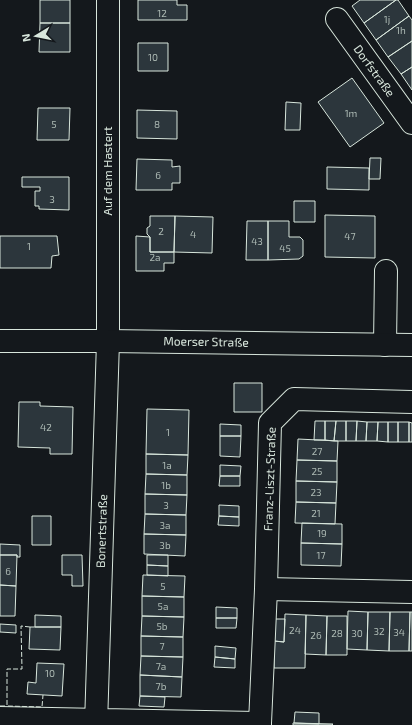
<svg xmlns="http://www.w3.org/2000/svg" width="412" height="725" font-family="'Exo 2',sans-serif">
<style>
.building{fill:#2c363c;stroke:#d8e6dc}
.lines{fill:none;stroke-linecap:round;stroke-linejoin:round}
.minor-casing{stroke:#d8e6dc;stroke-width:24}
.major-casing{stroke:#d8e6dc;stroke-width:24}
.minor{stroke:#14181c;stroke-width:22}
.major{stroke:#14181c;stroke-width:22}
.fence{stroke:#d8e6dc;stroke-width:1;stroke-dasharray:5 2;stroke-linecap:butt}
.labels{text-anchor:middle;stroke-width:3;stroke-linejoin:round;paint-order:stroke}
.number-label{font-size:10px;fill:#adbab4}
.street-label{font-size:12px;fill:#d8e6dc;stroke:#14181c}
</style>
<rect width="100%" height="100%" fill="#14181c"/>
<path class="building" d="M 40,0 L 70,0 L 70,23 L 40,23 Z
M 138,0 L 177,0 L 177,5 L 187,5 L 187,20 L 138,20 Z
M 360,0 L 396,0 L 364,23 L 352,6 Z
M 396,0 L 398,0 L 409,16 L 376,40 L 364,23 Z
M 409,16 L 412,20 L 412,41 L 388,57 L 376,40 Z
M 40,23 L 70,23 L 70,52 L 39,52 Z
M 412,41 L 412,67 L 401,74 L 388,57 Z
M 138,43 L 168,43 L 168,71 L 138,71 Z
M 412,67 L 412,90 L 401,74 Z
M 352,78 L 384,123 L 350,147 L 318,102 Z
M 286,102 L 301,103 L 300,130 L 285,130 Z
M 38,108 L 70,108 L 69,140 L 37,140 Z
M 137,110 L 177,111 L 177,139 L 137,138 Z
M 370,158 L 381,158 L 380,179 L 369,179 Z
M 137,159 L 172,160 L 172,167 L 180,166 L 180,183 L 172,183 L 172,190 L 136,190 Z
M 327,167 L 369,168 L 369,190 L 327,189 Z
M 22,177 L 69,177 L 69,210 L 39,209 L 39,206 L 35,206 L 35,191 L 40,191 L 40,187 L 22,187 Z
M 294,201 L 315,201 L 315,222 L 294,222 Z
M 325,215 L 375,216 L 375,258 L 325,257 Z
M 150,216 L 175,216 L 174,252 L 150,252 L 150,237 L 147,234 L 147,228 L 150,226 Z
M 175,216 L 213,217 L 212,253 L 174,252 Z
M 247,221 L 268,221 L 268,260 L 246,260 Z
M 268,221 L 289,221 L 289,237 L 300,237 L 303,240 L 303,256 L 299,259 L 268,260 Z
M 0,236 L 57,236 L 59,255 L 52,256 L 51,268 L 0,268 Z
M 136,236 L 150,237 L 150,252 L 174,252 L 174,263 L 164,263 L 164,271 L 136,271 Z
M 234,383 L 262,383 L 262,412 L 234,412 Z
M 19,402 L 40,402 L 40,406 L 73,407 L 72,454 L 50,454 L 50,448 L 18,447 Z
M 147,409 L 189,410 L 188,455 L 146,454 Z
M 315,421 L 325,421 L 325,440 L 314,440 Z
M 325,421 L 336,421 L 334,441 L 325,440 Z
M 336,421 L 346,421 L 346,441 L 334,441 Z
M 346,421 L 357,421 L 356,441 L 346,441 Z
M 357,421 L 367,422 L 366,441 L 356,441 Z
M 367,422 L 378,422 L 377,441 L 366,441 Z
M 378,422 L 388,422 L 388,442 L 377,441 Z
M 388,422 L 398,422 L 398,442 L 388,442 Z
M 398,422 L 409,422 L 409,442 L 398,442 Z
M 409,422 L 412,423 L 412,442 L 409,442 Z
M 220,424 L 241,425 L 241,436 L 220,436 Z
M 220,436 L 241,436 L 240,457 L 220,456 Z
M 298,439 L 338,441 L 337,461 L 297,460 Z
M 146,454 L 188,455 L 187,475 L 146,474 Z
M 297,460 L 337,461 L 337,482 L 296,481 Z
M 220,465 L 241,466 L 240,476 L 220,476 Z
M 146,474 L 187,475 L 187,495 L 145,494 Z
M 220,476 L 240,476 L 240,486 L 219,486 Z
M 296,481 L 337,482 L 336,503 L 296,502 Z
M 145,494 L 187,495 L 186,515 L 145,514 Z
M 296,502 L 336,503 L 335,524 L 295,523 Z
M 219,505 L 239,506 L 239,517 L 219,516 Z
M 145,514 L 186,515 L 186,535 L 144,534 Z
M 32,516 L 51,516 L 51,545 L 32,545 Z
M 219,516 L 239,517 L 239,526 L 218,525 Z
M 302,523 L 342,524 L 342,544 L 301,543 Z
M 144,534 L 186,535 L 185,556 L 144,554 Z
M 301,543 L 342,544 L 341,566 L 301,565 Z
M 0,544 L 20,545 L 20,557 L 17,557 L 17,555 L 0,555 Z
M 0,555 L 17,555 L 16,586 L 0,585 Z
M 62,555 L 82,555 L 83,586 L 72,586 L 72,575 L 62,575 Z
M 147,555 L 168,555 L 168,566 L 147,565 Z
M 147,565 L 168,566 L 168,576 L 147,575 Z
M 143,575 L 185,576 L 184,597 L 142,596 Z
M 0,585 L 16,586 L 15,616 L 0,616 Z
M 142,596 L 184,597 L 184,617 L 142,616 Z
M 216,607 L 237,608 L 237,618 L 216,618 Z
M 348,611 L 368,612 L 367,650 L 347,649 Z
M 368,612 L 390,612 L 389,651 L 367,650 Z
M 390,612 L 410,612 L 409,651 L 389,651 Z
M 410,612 L 412,612 L 412,651 L 409,651 Z
M 285,614 L 306,615 L 305,668 L 274,668 L 274,641 L 284,642 Z
M 35,615 L 61,616 L 61,627 L 35,627 Z
M 306,615 L 327,616 L 326,655 L 305,654 Z
M 142,616 L 184,617 L 183,637 L 141,636 Z
M 327,616 L 347,616 L 347,655 L 326,655 Z
M 216,618 L 237,618 L 236,628 L 216,628 Z
M 275,619 L 285,619 L 284,642 L 274,641 Z
M 0,624 L 16,625 L 16,633 L 0,632 Z
M 30,627 L 61,627 L 60,650 L 29,649 Z
M 141,636 L 183,637 L 183,657 L 141,656 Z
M 215,646 L 236,648 L 235,659 L 215,657 Z
M 141,656 L 183,657 L 182,677 L 140,675 Z
M 215,657 L 235,659 L 235,668 L 214,667 Z
M 37,663 L 64,664 L 62,696 L 27,694 L 28,682 L 36,683 Z
M 140,675 L 182,677 L 181,697 L 140,696 Z
M 140,696 L 165,697 L 164,707 L 139,706 Z
M 295,712 L 319,713 L 319,724 L 294,723 Z
M 293,723 L 333,724 L 332,725 L 293,725 Z"/>
<g class="lines">
<g class="minor-casing">
<path id="minor" d="M 337,19 L 412,123
M 385,345 L 386,271
M 266,589 L 412,592
M 0,718 L 260,723 L 260,725
M 260,723 L 266,589 L 270,423 L 294,399 L 412,402
M 96,725 L 108,341 L 108,0"/>
</g>
<g class="major-casing">
<path id="major" d="M 0,341 L 108,341 L 412,345"/>
</g>
<use href="#minor" class="minor"/>
<use href="#major" class="major"/>
<path class="fence" d="M 30,627 L 21,626 L 22,669 L 7,669 L 7,706 L 42,707 L 43,695
M 0,706 L 7,706"/>
</g>
<g class="labels">
<g class="number-label">
<text x="162" y="17">12</text>
<text x="387" y="23">1j</text>
<text x="401" y="34">1h</text>
<text x="153" y="61">10</text>
<text x="351" y="117">1m</text>
<text x="54" y="128">5</text>
<text x="157" y="128">8</text>
<text x="158" y="179">6</text>
<text x="52" y="203">3</text>
<text x="161" y="235">2</text>
<text x="193" y="238">4</text>
<text x="350" y="240">47</text>
<text x="257" y="245">43</text>
<text x="29" y="250">1</text>
<text x="285" y="252">45</text>
<text x="155" y="261">2a</text>
<text x="46" y="431">42</text>
<text x="168" y="436">1</text>
<text x="317" y="455">27</text>
<text x="167" y="469">1a</text>
<text x="317" y="475">25</text>
<text x="166" y="489">1b</text>
<text x="316" y="496">23</text>
<text x="166" y="509">3</text>
<text x="316" y="517">21</text>
<text x="165" y="529">3a</text>
<text x="322" y="537">19</text>
<text x="165" y="549">3b</text>
<text x="321" y="559">17</text>
<text x="8" y="575">6</text>
<text x="163" y="590">5</text>
<text x="163" y="610">5a</text>
<text x="162" y="630">5b</text>
<text x="295" y="634">24</text>
<text x="379" y="635">32</text>
<text x="399" y="636">34</text>
<text x="337" y="637">28</text>
<text x="357" y="637">30</text>
<text x="316" y="639">26</text>
<text x="162" y="650">7</text>
<text x="161" y="670">7a</text>
<text x="50" y="677">10</text>
<text x="161" y="690">7b</text>
</g>
<g class="street-label">
<text transform="translate(374 71) rotate(54)" y="4">Dorfstraße</text>
<text transform="translate(108 171) rotate(-90)" y="4">Auf dem Hastert</text>
<text transform="translate(206 342) rotate(1)" y="4">Moerser Straße</text>
<text transform="translate(270 479) rotate(-88)" y="4">Franz-Liszt-Straße</text>
<text transform="translate(102 531) rotate(-88)" y="4">Bonertstraße</text>
</g>
</g>
<g transform="translate(36 36) rotate(260)" stroke="#14181c" stroke-width="3" paint-order="stroke">
<path d="M0-3L7 15L0 10L-7 15Z" fill="#d8e6dc"/>
<text y="-6" font-size="11" font-weight="bold" text-anchor="middle" fill="#d8e6dc">N</text>
</g>
</svg>
